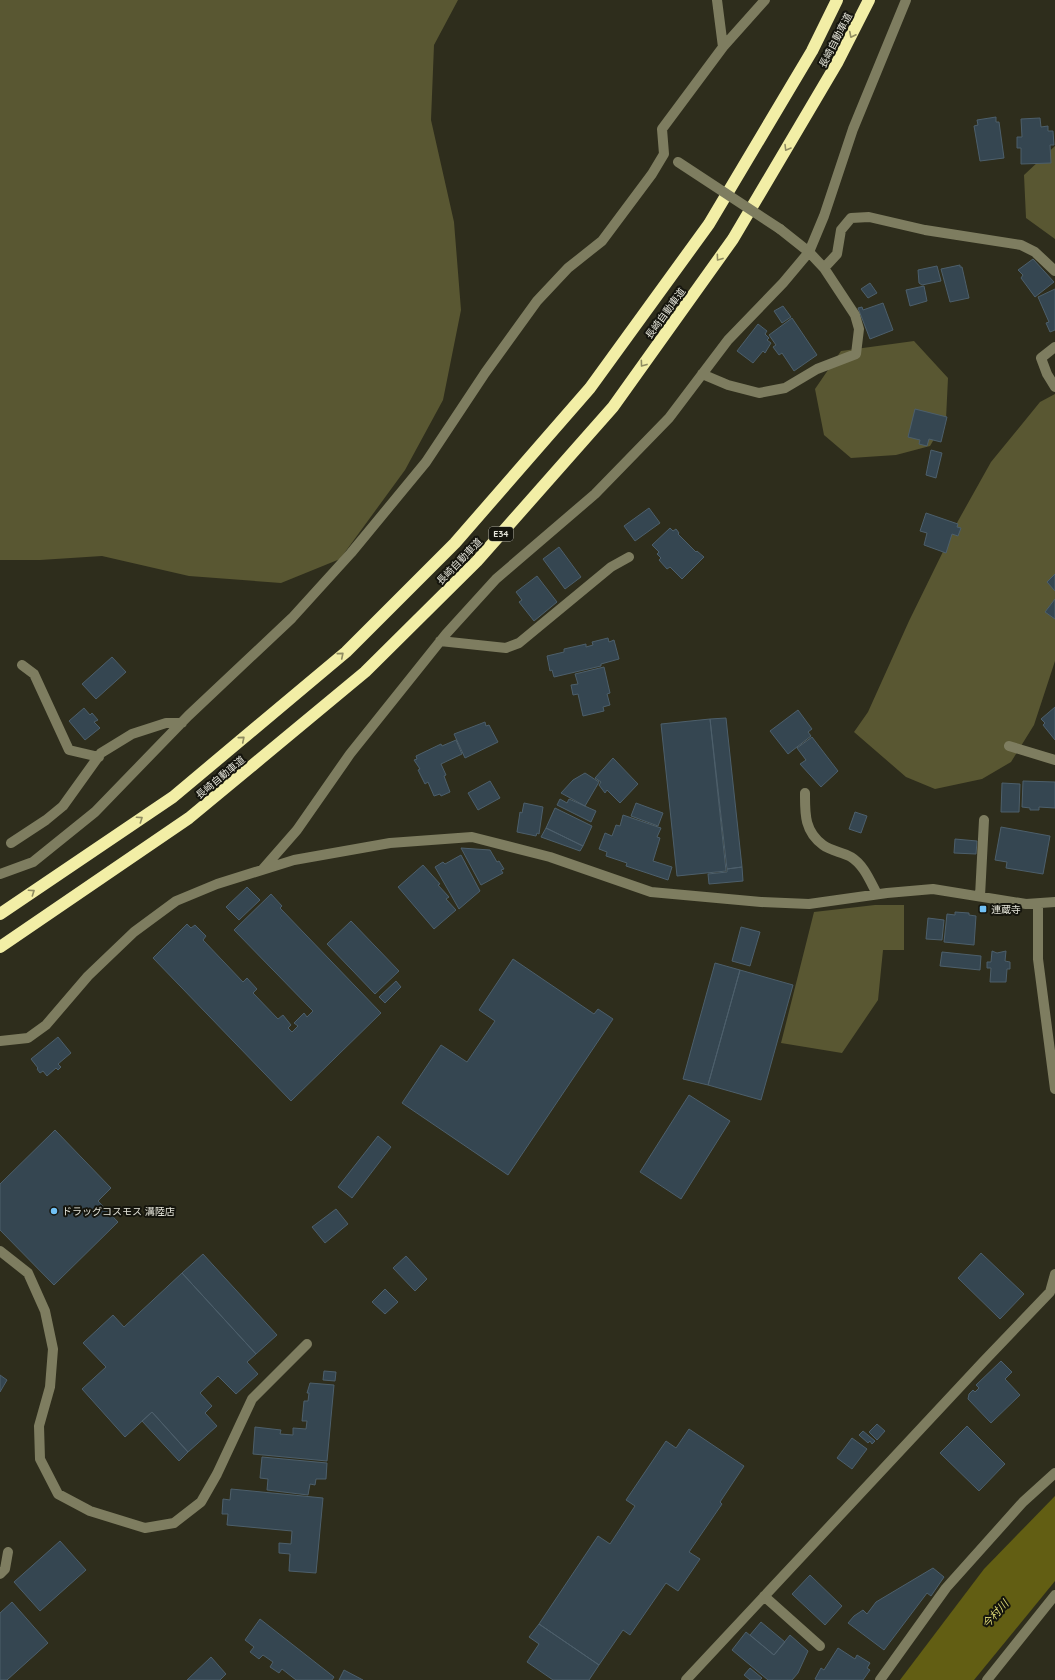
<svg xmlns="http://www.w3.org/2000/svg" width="1055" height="1680" font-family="Quicksand,'Noto Sans JP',sans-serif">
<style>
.green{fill:#595732}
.water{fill:#625e13}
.building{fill:#354651;stroke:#4d5f6b}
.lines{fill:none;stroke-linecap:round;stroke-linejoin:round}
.minor{stroke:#7e7d60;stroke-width:10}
.highway{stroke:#f2eea6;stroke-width:12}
.minor-bridge{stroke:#7e7d60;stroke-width:10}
.oneway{stroke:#8f8c61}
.poi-dot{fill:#71c1f5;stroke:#15150d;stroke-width:1.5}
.labels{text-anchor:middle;stroke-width:4;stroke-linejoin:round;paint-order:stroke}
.shield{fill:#15150d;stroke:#a6a69c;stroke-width:1}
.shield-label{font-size:9px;font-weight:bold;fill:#e4e4d9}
.street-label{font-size:10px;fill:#e4e4d9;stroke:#15150d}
.poi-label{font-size:10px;fill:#e4e4d9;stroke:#15150d;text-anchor:start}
.water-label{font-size:11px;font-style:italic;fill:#dcd774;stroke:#15150d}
</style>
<rect width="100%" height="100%" fill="#2e2d1c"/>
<path class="green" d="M 0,0 L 458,0 L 434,45 L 431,120 L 454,222 L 461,310 L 443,400 L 405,470 L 340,559 L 281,583 L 189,576 L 102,556 L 40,560 L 0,560 Z
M 1055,146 L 1055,239 L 1026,218 L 1024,175 Z
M 914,341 L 948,378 L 946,419 L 930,446 L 896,455 L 851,458 L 824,435 L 815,389 L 841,351 Z
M 1055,394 L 1055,661 L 1034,725 L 1011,762 L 982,779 L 935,789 L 906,777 L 854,732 L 868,712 L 909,621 L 958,521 L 991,462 L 1040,402 Z
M 875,905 L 904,905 L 904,950 L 883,950 L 878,1000 L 842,1053 L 781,1043 L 814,912 Z"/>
<path class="water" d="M 1055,1496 L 1055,1581 L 974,1680 L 900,1680 L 984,1569 Z"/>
<path class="building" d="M 996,117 L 996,122 L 999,122 L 1004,158 L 980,161 L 974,126 L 978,125 L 977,120 Z
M 1040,118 L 1041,127 L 1048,126 L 1048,131 L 1053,131 L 1054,145 L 1050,145 L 1051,163 L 1021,164 L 1021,148 L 1017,148 L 1017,137 L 1022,137 L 1021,119 Z
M 1033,259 L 1054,282 L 1035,297 L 1021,278 L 1023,275 L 1018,270 Z
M 960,265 L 960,267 L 962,267 L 969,298 L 950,302 L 941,269 Z
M 937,266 L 941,281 L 922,285 L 919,283 L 918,270 Z
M 870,283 L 877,293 L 868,298 L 861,289 Z
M 924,286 L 927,301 L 910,306 L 906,290 Z
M 1055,289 L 1055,330 L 1050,332 L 1046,323 L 1049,322 L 1038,297 Z
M 883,303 L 893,330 L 870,339 L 858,308 L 862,307 L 863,310 Z
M 783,306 L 791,317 L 782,323 L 774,311 Z
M 792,318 L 817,355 L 794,371 L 782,353 L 779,355 L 773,347 L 776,345 L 769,335 Z
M 758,324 L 767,331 L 765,334 L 769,338 L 767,340 L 771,343 L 765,353 L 763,351 L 753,363 L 737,351 Z
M 915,409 L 947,417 L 941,442 L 929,439 L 927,446 L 919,444 L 920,440 L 908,437 Z
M 931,450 L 942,453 L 936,478 L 926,475 Z
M 649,508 L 660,523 L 635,541 L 624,526 Z
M 926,513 L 958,524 L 957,527 L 961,528 L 958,536 L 952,534 L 946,553 L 924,545 L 927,533 L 920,531 Z
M 670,528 L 673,531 L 676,529 L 679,533 L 678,534 L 696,552 L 697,551 L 704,557 L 682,579 L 670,567 L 667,569 L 659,560 L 661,558 L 657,554 L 659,552 L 652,545 Z
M 559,547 L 581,577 L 565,589 L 543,559 Z
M 1055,574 L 1055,591 L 1047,582 Z
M 537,576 L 557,602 L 534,621 L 519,602 L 522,600 L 516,592 Z
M 1055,599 L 1055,619 L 1045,612 Z
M 608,638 L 609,642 L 614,640 L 619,659 L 601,664 L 601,666 L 554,677 L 552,670 L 550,671 L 547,656 L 564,652 L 564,649 L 586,644 L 586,647 L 593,645 L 592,642 Z
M 112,657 L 126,672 L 96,699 L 82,684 Z
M 604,667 L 610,693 L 607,694 L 610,705 L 603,707 L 604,711 L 583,716 L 578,694 L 573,695 L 571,685 L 578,684 L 575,674 Z
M 1055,707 L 1055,740 L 1043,725 L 1045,723 L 1041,719 Z
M 84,708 L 90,715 L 92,713 L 98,720 L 94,722 L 100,728 L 85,740 L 69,721 Z
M 798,710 L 812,729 L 808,732 L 811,736 L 788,754 L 770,731 Z
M 726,718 L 742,867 L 727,869 L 710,719 Z
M 710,719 L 726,871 L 677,876 L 661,724 Z
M 485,722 L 486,726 L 489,725 L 498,742 L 465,758 L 454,734 Z
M 812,737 L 838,771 L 821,787 L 800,764 L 806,760 L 797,748 Z
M 456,740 L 462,754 L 441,764 L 446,775 L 444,776 L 450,792 L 441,796 L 440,794 L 434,796 L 428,782 L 425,784 L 418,770 L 420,769 L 414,760 L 417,759 L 416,756 L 441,744 L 442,746 Z
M 613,758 L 638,784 L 620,803 L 607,790 L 605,793 L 599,785 L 601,782 L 595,778 Z
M 585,773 L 599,782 L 585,806 L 561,793 L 573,780 Z
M 490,781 L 500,798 L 478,810 L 468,793 Z
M 1023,781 L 1055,782 L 1055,808 L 1039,807 L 1039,810 L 1030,810 L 1030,808 L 1022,807 Z
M 1002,783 L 1020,784 L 1019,812 L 1001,812 Z
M 560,799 L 567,803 L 569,799 L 596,811 L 591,822 L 557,805 Z
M 524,803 L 543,807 L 539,834 L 537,833 L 536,836 L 517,832 L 520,812 L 522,813 Z
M 636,803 L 663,813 L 658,826 L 631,816 Z
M 555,808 L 592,826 L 583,846 L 546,828 Z
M 855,812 L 867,816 L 861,833 L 849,829 Z
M 623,815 L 661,828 L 657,837 L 660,838 L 653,861 L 672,867 L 668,880 L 626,866 L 627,863 L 606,856 L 607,852 L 599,849 L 605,833 L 612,836 L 616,825 L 620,826 Z
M 1001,827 L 1050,836 L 1043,874 L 1006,868 L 1007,862 L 995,860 Z
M 546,828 L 583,846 L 580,851 L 541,837 Z
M 955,839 L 977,841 L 976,854 L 954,853 Z
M 461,848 L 490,850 L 497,862 L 499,861 L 504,869 L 501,870 L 503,873 L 481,885 Z
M 461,855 L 480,891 L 459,909 L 435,867 L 443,862 L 445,864 Z
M 423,865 L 440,884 L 438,885 L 449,897 L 446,899 L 456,910 L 434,929 L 398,887 Z
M 742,867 L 743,881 L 709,884 L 708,874 L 727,872 L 727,869 Z
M 247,887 L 260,900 L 239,920 L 226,907 Z
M 271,894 L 282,906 L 280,908 L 381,1013 L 291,1101 L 153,958 L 187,924 L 191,928 L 195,925 L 206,936 L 203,940 L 243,982 L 247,978 L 257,989 L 253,993 L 278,1019 L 283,1015 L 291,1025 L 288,1028 L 292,1032 L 298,1026 L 294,1023 L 304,1013 L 307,1017 L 313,1011 L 234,930 Z
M 955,912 L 969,913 L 969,915 L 976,916 L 974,945 L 944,942 L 947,914 L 955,915 Z
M 928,918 L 944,920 L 942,940 L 926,939 Z
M 351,921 L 399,971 L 375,994 L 327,944 Z
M 741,927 L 760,932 L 750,966 L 732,961 Z
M 992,951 L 997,953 L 1006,951 L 1005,961 L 1010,962 L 1010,969 L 1007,969 L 1006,982 L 990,982 L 991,968 L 987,968 L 987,962 L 991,962 Z
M 942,952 L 981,956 L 980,970 L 940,966 Z
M 513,959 L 594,1014 L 598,1009 L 613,1019 L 508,1175 L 402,1103 L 441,1045 L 467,1062 L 495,1021 L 479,1010 Z
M 715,963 L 740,970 L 708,1085 L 683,1079 Z
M 740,970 L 793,985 L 761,1100 L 708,1085 Z
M 396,981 L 401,987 L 385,1003 L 379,997 Z
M 58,1037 L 71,1053 L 58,1064 L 61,1067 L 58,1070 L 56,1068 L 47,1076 L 43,1071 L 40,1073 L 37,1069 L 38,1068 L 31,1059 Z
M 689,1095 L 730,1121 L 681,1199 L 640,1172 Z
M 55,1130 L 111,1188 L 98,1201 L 118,1222 L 54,1285 L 0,1230 L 0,1184 Z
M 378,1136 L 391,1147 L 352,1198 L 338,1187 Z
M 336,1209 L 348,1224 L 325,1243 L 312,1227 Z
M 981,1253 L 1024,1294 L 1000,1319 L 958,1278 Z
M 203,1254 L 277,1335 L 256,1354 L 182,1273 Z
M 406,1256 L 427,1279 L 415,1291 L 393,1268 Z
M 182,1273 L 256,1354 L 247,1362 L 258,1374 L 236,1394 L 218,1376 L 200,1393 L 212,1406 L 205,1413 L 217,1426 L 188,1452 L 152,1412 L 125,1437 L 82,1389 L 106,1367 L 83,1343 L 113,1315 L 124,1327 Z
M 385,1289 L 398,1302 L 385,1314 L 372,1302 Z
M 1001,1361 L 1012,1372 L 1005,1379 L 1020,1395 L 991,1423 L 968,1399 L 969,1394 L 973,1390 L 975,1392 L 979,1388 L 976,1385 Z
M 324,1371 L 336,1372 L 335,1381 L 323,1380 Z
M 0,1375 L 7,1380 L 0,1392 Z
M 310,1383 L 334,1385 L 327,1461 L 253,1454 L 255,1427 L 281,1430 L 280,1434 L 293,1435 L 293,1428 L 306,1429 L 307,1421 L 302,1421 L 304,1401 L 308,1401 L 309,1393 L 307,1393 Z
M 152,1412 L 188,1452 L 179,1461 L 142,1421 Z
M 877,1424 L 885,1431 L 877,1440 L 869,1432 Z
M 967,1426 L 1005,1464 L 979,1491 L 940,1453 Z
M 689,1429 L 744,1466 L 720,1502 L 722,1504 L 689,1552 L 700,1559 L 678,1591 L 666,1583 L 630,1635 L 623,1630 L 599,1665 L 539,1624 L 598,1536 L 610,1544 L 635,1506 L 626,1500 L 666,1441 L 676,1448 Z
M 863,1431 L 875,1441 L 872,1444 L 870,1441 L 868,1443 L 859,1435 Z
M 852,1438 L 867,1449 L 852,1469 L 837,1458 Z
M 262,1457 L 327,1463 L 326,1479 L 316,1479 L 315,1485 L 310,1484 L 308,1495 L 267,1490 L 268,1479 L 260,1478 Z
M 231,1489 L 323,1498 L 316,1573 L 289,1571 L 290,1554 L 279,1553 L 279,1543 L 291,1544 L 292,1531 L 227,1525 L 228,1514 L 222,1514 L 223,1499 L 230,1500 Z
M 60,1541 L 86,1570 L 40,1611 L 14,1582 Z
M 933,1568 L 944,1577 L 931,1596 L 927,1593 L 884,1650 L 848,1623 L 854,1616 L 863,1610 L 867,1614 L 876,1602 Z
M 810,1575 L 842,1606 L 825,1625 L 792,1594 Z
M 12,1602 L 48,1643 L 7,1680 L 0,1680 L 0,1613 Z
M 260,1619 L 334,1677 L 332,1680 L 296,1680 L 282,1669 L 279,1673 L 270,1667 L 273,1662 L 263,1655 L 259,1659 L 250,1652 L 254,1647 L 245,1640 Z
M 761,1622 L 785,1642 L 774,1655 L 750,1635 Z
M 539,1624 L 599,1665 L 589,1680 L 553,1680 L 527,1662 L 539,1644 L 529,1637 Z
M 746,1632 L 774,1655 L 790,1635 L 808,1651 L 798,1673 L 792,1680 L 768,1680 L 732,1650 Z
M 838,1648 L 855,1659 L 857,1655 L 870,1663 L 867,1668 L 870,1670 L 863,1680 L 817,1680 L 815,1679 L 821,1668 L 824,1670 Z
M 211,1657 L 226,1674 L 220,1680 L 187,1680 Z
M 750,1668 L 762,1678 L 760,1680 L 750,1680 L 744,1675 Z
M 344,1670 L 363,1680 L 339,1680 Z"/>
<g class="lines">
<path class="minor" d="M 717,0 L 723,47
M 780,229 L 809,252 L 824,268 L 837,254 L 841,230 L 851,218 L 869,217 L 925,230 L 1021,245 L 1035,252 L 1055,271
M 1055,347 L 1041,358 L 1047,374 L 1055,387
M 702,374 L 728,385 L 759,393 L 785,388 L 817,369 L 856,354 L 859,329 L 855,315 L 824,268
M 440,641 L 506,648 L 519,643 L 611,567 L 629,557
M 22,665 L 34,674 L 69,750 L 99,757
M 1009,746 L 1055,760
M 805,793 C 805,813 804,831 823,845 C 831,851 842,852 851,857 C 864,865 870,881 877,894
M 11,843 L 46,820 L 63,806 L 101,753 L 132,734 L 166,723 L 182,723
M 262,870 L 297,830 L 350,754 L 446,634 L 496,579 L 595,494 L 669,418 L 728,340 L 783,283 L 809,252 L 824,216 L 853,129 L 906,0
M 0,874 L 33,862 L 95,812 L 188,716 L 292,618 L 351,553 L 426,462 L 485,373 L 537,301 L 568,268 L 602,241 L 652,174 L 664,154 L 662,129 L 723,47 L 765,0
M 980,896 L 984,820
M 1038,904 L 1038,959 L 1055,1089
M 0,1041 L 28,1038 L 46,1025 L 88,976 L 134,932 L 176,901 L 217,884 L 294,860 L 390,843 L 472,837 L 550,857 L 651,892 L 761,902 L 809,904 L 887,893 L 933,889 L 1026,904 L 1055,902
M 0,1251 L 28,1273 L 45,1311 L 53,1349 L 50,1387 L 39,1426 L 40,1459 L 58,1494 L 90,1511 L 145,1528 L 174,1523 L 201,1502 L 217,1474 L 252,1399 L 307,1344
M 0,1574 L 5,1569 L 8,1552
M 764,1596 L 820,1646
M 686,1680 L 984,1361 L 1050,1292 L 1055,1274
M 880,1680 L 946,1588 L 1023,1502 L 1055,1473
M 987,1680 L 1055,1595"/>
<path class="highway" d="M 0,914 L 173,797 L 346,652 L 455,543 L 590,388 L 709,224 L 812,51 L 837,0
M 0,947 L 189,818 L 365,672 L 477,561 L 613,407 L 733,239 L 837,63 L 869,0"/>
<path class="minor-bridge" d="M 678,162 L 780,229"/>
</g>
<defs><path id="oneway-chevron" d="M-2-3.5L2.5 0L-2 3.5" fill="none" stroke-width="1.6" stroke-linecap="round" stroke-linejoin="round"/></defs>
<g class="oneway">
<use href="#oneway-chevron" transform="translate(852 35) rotate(117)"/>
<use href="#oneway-chevron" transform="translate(787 148) rotate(121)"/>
<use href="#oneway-chevron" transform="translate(719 258) rotate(126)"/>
<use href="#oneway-chevron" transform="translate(643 364) rotate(126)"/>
<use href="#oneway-chevron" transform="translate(341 655) rotate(-40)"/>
<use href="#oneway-chevron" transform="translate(242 739) rotate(-40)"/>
<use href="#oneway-chevron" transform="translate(140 819) rotate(-34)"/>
<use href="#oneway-chevron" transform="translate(32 892) rotate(-34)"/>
</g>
<g class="poi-dot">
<rect x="979" y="905" width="8" height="8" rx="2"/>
<circle cx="54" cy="1211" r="4"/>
</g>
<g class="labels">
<rect class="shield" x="489" y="527" width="24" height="14" rx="3"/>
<g class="shield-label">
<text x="501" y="537">E34</text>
</g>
<g class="street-label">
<text transform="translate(835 40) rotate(-63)" y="4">長崎自動車道</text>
<text transform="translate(665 313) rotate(-54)" y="4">長崎自動車道</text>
<text transform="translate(459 561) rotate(-46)" y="4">長崎自動車道</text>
<text transform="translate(220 777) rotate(-40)" y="4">長崎自動車道</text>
</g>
<g class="poi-label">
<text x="991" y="913">連蔵寺</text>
<text x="62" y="1215">ドラッグコスモス 溝陸店</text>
</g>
<g class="water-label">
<text transform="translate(995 1614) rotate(-48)" y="4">今村川</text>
</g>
</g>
</svg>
